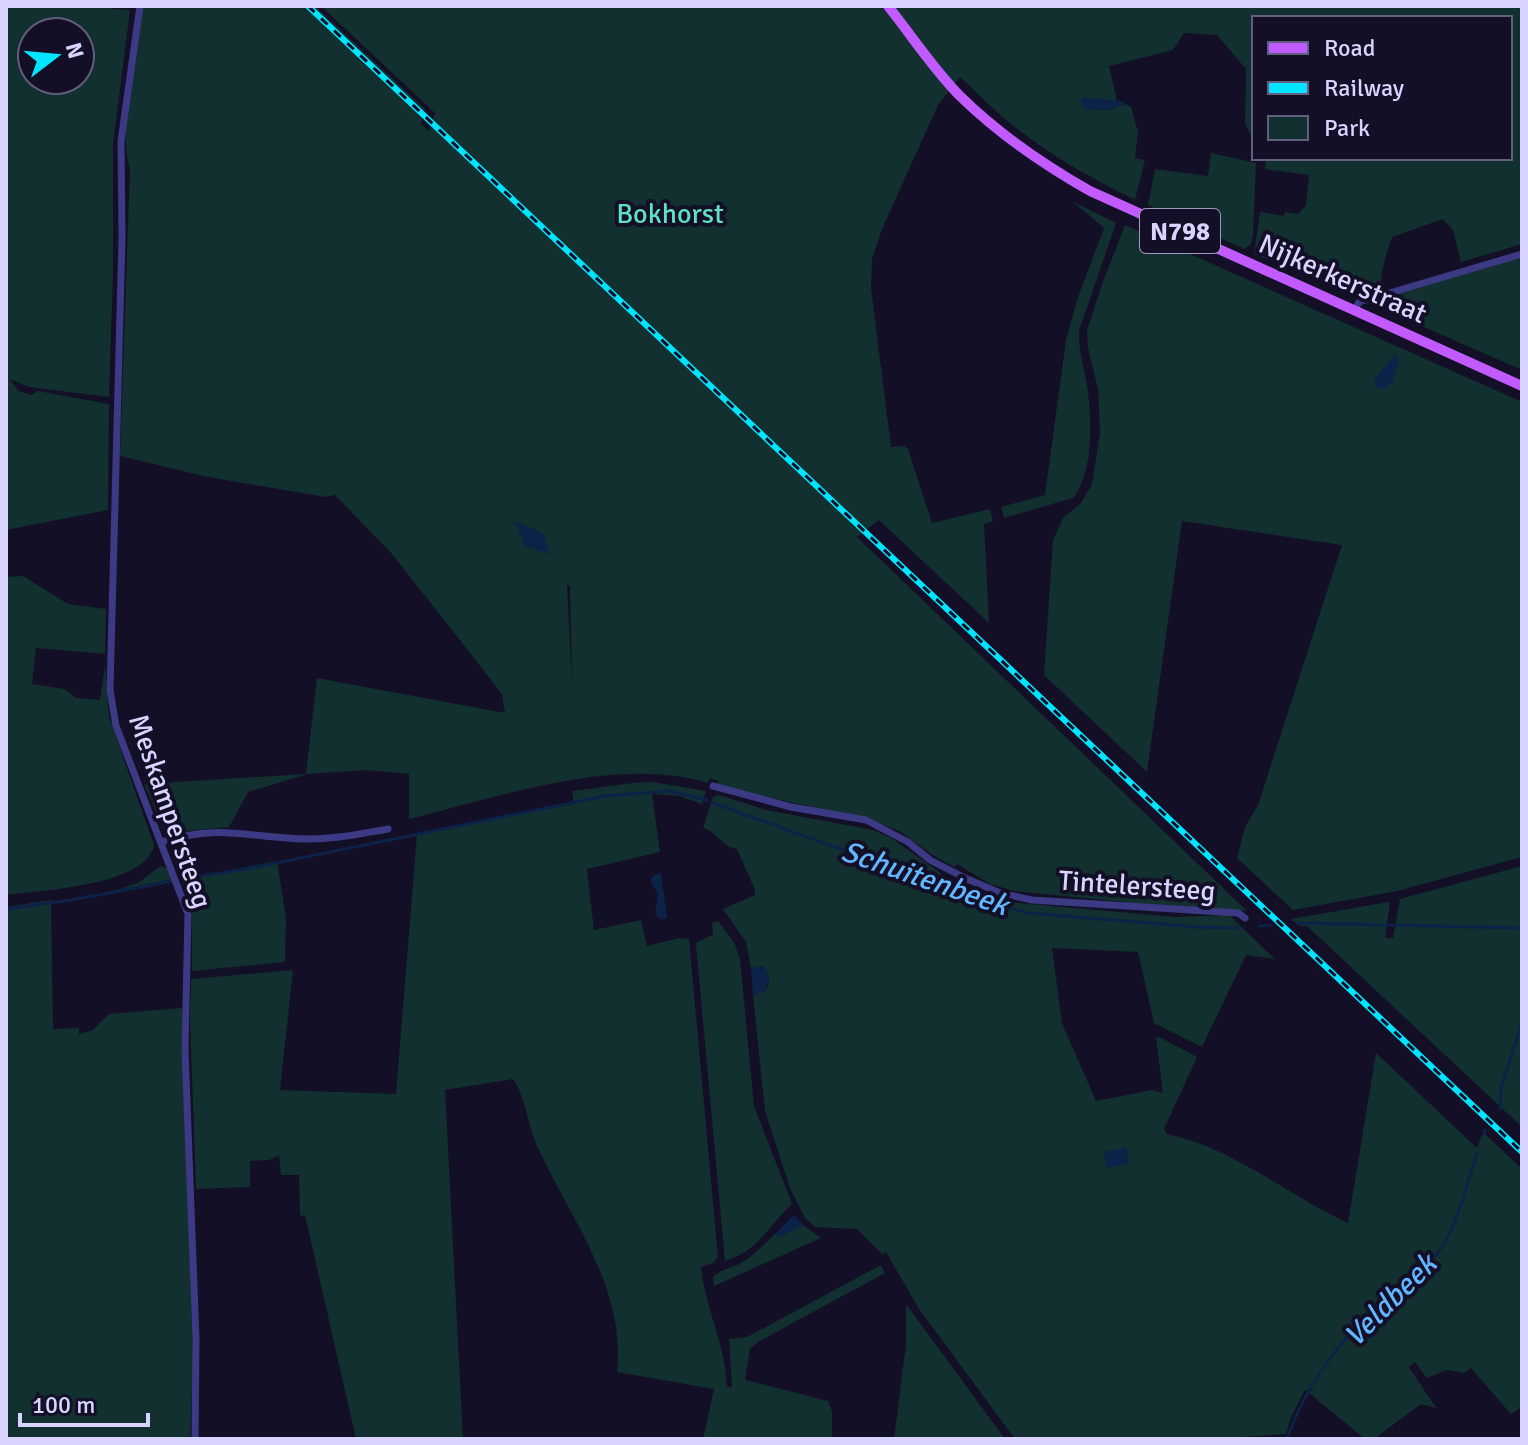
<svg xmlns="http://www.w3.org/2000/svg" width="1528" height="1445" font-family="Signika,sans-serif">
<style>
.green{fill:#12302f;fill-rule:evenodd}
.water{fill:#0c2248}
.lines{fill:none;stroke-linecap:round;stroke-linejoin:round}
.stream{stroke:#0c2248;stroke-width:3}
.street{stroke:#3d3a85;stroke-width:7}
.primary{stroke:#c25bff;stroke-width:10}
.rail-casing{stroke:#00e5ff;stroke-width:6}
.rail{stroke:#130f26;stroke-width:3;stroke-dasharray:9;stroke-linecap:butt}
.labels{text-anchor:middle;stroke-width:8;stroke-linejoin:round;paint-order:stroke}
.shield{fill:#130f26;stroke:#9e99be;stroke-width:2}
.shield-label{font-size:26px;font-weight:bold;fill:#d9d4ff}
.park-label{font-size:28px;fill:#5fe0c0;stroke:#130f26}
.street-label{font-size:28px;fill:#d9d4ff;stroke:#130f26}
.water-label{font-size:30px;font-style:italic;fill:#62b6ff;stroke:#130f26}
</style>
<rect width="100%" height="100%" fill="#130f26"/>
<path class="green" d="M 6,6 L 82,6 L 130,10 L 113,145 L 113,273 L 109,397 L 29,387 L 10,379 L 18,391 L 31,395 L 38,391 L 109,404 L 108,510 L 6,530 L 6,376 L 9,377 L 6,372 ZM 80,32 L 80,80 L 32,80 L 32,32 Z
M 142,6 L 315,6 L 425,109 L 421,124 L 429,131 L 435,113 L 321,6 L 1522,6 L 1522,244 L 1461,262 L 1453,230 L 1443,219 L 1392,237 C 1386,255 1381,270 1380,289 L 1360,298 L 1254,254 L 1260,212 L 1284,216 L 1285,212 L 1298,214 L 1306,205 L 1309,175 L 1265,169 L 1266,158 L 1510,158 L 1510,18 L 1254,18 L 1254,140 L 1245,124 L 1246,69 L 1217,35 L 1184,33 L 1173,50 L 1109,66 L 1117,101 L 1082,98 L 1084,109 L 1110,110 L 1125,104 L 1131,107 L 1138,132 L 1135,158 L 1145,160 L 1135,200 C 1091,178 1049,155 1011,124 C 992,109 977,92 960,77 L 938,105 L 882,229 L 872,259 L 871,288 L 891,447 L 904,446 L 908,449 L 932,523 L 990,509 L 993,521 L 984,524 L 989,623 L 879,520 L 857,537 L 1247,911 L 1195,909 L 1014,891 L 990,884 L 957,864 L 954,867 L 931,854 L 901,832 L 874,821 L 719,786 L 718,781 L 710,778 L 708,783 C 617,755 499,797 409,819 L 409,774 L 367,770 L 307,774 L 248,792 L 229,827 L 165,833 L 144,784 L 306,774 L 317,678 L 505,713 L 502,694 L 433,606 L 392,554 L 335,495 L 326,497 L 208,477 L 120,456 L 130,169 C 117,127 136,50 142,6 ZM 567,585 L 570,586 L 572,685 Z
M 1211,153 L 1256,163 L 1253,236 L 1250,245 L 1244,249 L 1148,205 L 1155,169 L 1208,176 Z
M 1072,201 L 1116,223 L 1079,331 C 1078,353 1086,372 1088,393 C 1092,425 1093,472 1073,498 L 1004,518 L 1001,507 L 1045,495 L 1066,340 L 1077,300 L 1104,228 Z
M 1125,225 L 1522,402 L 1522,857 L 1397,891 L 1293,910 L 1237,858 L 1245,827 L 1258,805 L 1342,545 L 1182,521 L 1147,772 L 1044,675 L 1053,540 L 1063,518 L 1081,503 L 1092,484 L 1100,433 L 1098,389 L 1088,348 L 1087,331 L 1101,287 Z
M 1522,255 L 1522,370 L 1367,302 Z
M 23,576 L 68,604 L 106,609 L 105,654 L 36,648 L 32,684 L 65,689 L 76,698 L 100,700 L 105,665 L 109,717 L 154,845 C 146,886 41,890 6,895 L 6,577 Z
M 653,782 L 706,791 L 702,804 L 679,796 L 652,794 L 660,852 L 587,869 L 594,930 L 641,920 L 647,946 L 680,938 L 689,939 L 718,1257 L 713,1263 L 701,1267 C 705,1308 726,1345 727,1387 L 732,1387 L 729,1339 L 747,1337 L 881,1265 L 885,1273 L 758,1342 L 750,1349 L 745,1380 L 828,1401 L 832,1411 L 832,1439 L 703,1439 L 714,1389 L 617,1372 C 626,1288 571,1220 538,1148 C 527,1125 527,1100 513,1079 L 445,1090 L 463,1439 L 356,1439 L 305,1215 L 300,1216 L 299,1175 L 281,1175 L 279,1155 L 269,1160 L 250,1161 L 250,1187 L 196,1189 L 190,1018 L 191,979 L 293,970 L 280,1090 L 396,1094 L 417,834 L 574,804 L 572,791 L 633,783 Z
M 719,795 L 766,810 L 873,830 L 893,839 L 950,880 L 1009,902 L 1177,917 L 1229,915 L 1275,959 L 1246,955 L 1202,1047 L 1154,1023 L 1138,952 L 1052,948 L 1062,1023 L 1096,1101 L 1152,1090 L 1163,1093 L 1156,1038 L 1159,1037 L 1197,1057 L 1164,1129 L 1167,1134 C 1234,1148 1287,1195 1348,1223 L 1376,1053 L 1477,1148 L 1483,1132 L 1522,1169 L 1522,1407 L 1511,1414 L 1471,1368 L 1464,1373 L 1447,1370 L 1427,1378 L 1415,1362 L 1409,1367 L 1436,1408 L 1421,1404 L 1374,1439 L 1365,1439 L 1305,1390 L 1292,1415 L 1286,1434 L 1211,1439 L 1015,1439 L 919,1309 L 886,1252 L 882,1254 L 857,1229 L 815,1227 L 805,1218 L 790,1188 L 765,1111 L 753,996 L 765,991 C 771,981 770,975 762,966 L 751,968 L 746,942 L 723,909 L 755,895 L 755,890 L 737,849 C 721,847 717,831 703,828 L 713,797 Z
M 277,861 L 286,918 L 285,962 L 192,971 L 192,913 L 181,880 Z
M 160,866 L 167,868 L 174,879 L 116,890 L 138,883 Z
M 1522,866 L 1522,1127 L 1307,926 L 1299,926 L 1291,919 L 1388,902 L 1390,903 L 1385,938 L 1393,938 L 1400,899 Z
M 51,900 L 53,1029 L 79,1028 L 79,1034 L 93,1030 L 109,1014 L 182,1008 L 193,1361 L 190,1439 L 6,1439 L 6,907 Z
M 718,921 L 734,942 L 740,959 L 754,1106 L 792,1204 C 767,1227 760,1250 725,1261 L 696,945 L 697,942 L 713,935 L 712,923 Z
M 803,1225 L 821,1238 L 714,1286 L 713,1277 C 721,1269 733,1268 743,1262 C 756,1254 764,1244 775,1234 L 779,1237 Z
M 906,1304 L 1005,1439 L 894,1439 L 906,1344 Z"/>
<path class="water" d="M 1083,98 L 1122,101 L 1125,104 L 1110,110 L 1084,109 L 1080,101 Z
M 1395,354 L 1399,361 L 1393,382 L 1385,388 L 1379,389 L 1374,385 L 1375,379 Z
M 515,521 L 543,533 L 550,554 L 525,546 Z
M 661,873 L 667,918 L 661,920 L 655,914 L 658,894 L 650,880 L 654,875 Z
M 758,966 L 766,969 L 769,979 L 765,991 L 753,996 L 751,968 Z
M 1126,1148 L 1129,1163 L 1107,1168 L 1104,1152 Z
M 794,1215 L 803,1225 L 779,1237 L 775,1234 Z"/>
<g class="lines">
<path class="stream" d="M 713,803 L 992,904 L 1028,913 L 1198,927 L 1239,928
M 181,879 L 247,869 L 605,796 L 669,791 L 707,800
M 6,909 L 71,900 L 173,881
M 1299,923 L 1522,928
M 1260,926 L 1270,925
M 1500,1110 L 1501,1088 L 1522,1022
M 1484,1135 L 1485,1130
M 1287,1439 C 1306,1383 1345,1334 1389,1294 C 1405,1279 1426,1269 1440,1250 C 1457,1225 1468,1182 1477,1153"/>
<path class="street" d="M 140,6 L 121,141 L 122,238 L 110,690 L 116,726 L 188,914 L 185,1050 L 196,1339 L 195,1439
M 1355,310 L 1359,302 L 1522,254
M 713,786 L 791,807 L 866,820 L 908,842 L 930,860 L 965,878 L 1000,893 L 1032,900 L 1238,913 L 1245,918
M 161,842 C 218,824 247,837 302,839 C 331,840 359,834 388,829"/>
<path class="primary" d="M 888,6 C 912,36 934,70 961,97 C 999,134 1044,165 1090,191 L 1522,386"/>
<g class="rail-casing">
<path id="rail" d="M 308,6 L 1522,1152"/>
</g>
<use href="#rail" class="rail"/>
</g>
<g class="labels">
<rect class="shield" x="1140" y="209" width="80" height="44" rx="6"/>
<g class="shield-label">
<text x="1180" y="240">N798</text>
</g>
<g class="park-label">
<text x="670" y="223">Bokhorst</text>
</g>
<g class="street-label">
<text transform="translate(1343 278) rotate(24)" y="10">Nijkerkerstraat</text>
<text transform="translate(171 811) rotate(71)" y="10">Meskampersteeg</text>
<text transform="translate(1137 885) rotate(4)" y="10">Tintelersteeg</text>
</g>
<g class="water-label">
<text transform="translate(925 878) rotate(19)" y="10">Schuitenbeek</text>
<text transform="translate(1390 1300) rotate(-45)" y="10">Veldbeek</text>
</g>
</g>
<rect width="1528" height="1445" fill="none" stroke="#d9d4ff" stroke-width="16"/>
<rect x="1252" y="16" width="260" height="144" fill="#130f26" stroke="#625e7d" stroke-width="2"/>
<rect x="1268" y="42" width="40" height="12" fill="#c25bff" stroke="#625e7d" stroke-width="2"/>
<text x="1324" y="56" font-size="24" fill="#d9d4ff">Road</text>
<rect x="1268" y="82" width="40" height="12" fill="#00e5ff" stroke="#625e7d" stroke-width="2"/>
<text x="1324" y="96" font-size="24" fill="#d9d4ff">Railway</text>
<rect x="1268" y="116" width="40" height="24" fill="#12302f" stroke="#625e7d" stroke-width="2"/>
<text x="1324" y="136" font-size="24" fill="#d9d4ff">Park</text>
<g transform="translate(56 56) rotate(74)"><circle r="38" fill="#130f26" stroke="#625e7d" stroke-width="2"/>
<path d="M0-6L14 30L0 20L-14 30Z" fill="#00e5ff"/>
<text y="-12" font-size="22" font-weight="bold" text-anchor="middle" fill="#d9d4ff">N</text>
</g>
<path d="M20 1413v12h128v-12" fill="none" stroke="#d9d4ff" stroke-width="4"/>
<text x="32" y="1413" font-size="24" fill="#d9d4ff" stroke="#130f26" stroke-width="6" paint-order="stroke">100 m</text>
</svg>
